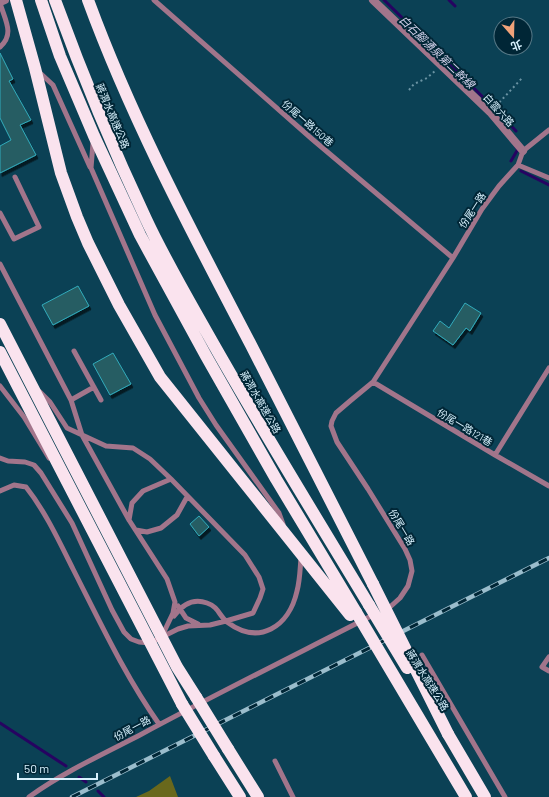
<svg xmlns="http://www.w3.org/2000/svg" width="549" height="797" font-family="Barlow,'Noto Sans TC',sans-serif">
<style>
.green{fill:#69681c}
.lines{fill:none;stroke-linecap:round;stroke-linejoin:round}
.stream{stroke:#260361;stroke-width:3}
.building{fill:#285d64;stroke:#31abbb;filter:url(#shadow)}
.path{stroke:#6b94a4;stroke-width:2;stroke-dasharray:2 3;stroke-linecap:butt}
.service{stroke:#a2758b;stroke-width:5}
.minor{stroke:#a2758b;stroke-width:8}
.motorway{stroke:#fae3ee;stroke-width:12}
.rail-casing{stroke:#9bbdcc;stroke-width:4.5}
.rail{stroke:#002636;stroke-width:3;stroke-dasharray:9;stroke-linecap:butt}
.motorway-bridge{stroke:#fae3ee;stroke-width:12}
.labels{text-anchor:middle;stroke-width:4;stroke-linejoin:round;paint-order:stroke}
.street-label{font-size:10px;fill:#d8f2fe;stroke:#002636}
.water-label{font-size:11px;font-style:italic;fill:#d6d5ee;stroke:#002636}
</style>
<defs>
<filter id="shadow"><feDropShadow dx="2" dy="3.5" stdDeviation="0" flood-color="#0009"/></filter>
</defs>
<rect width="100%" height="100%" fill="#0b4155"/>
<path class="green" d="M 170,776 L 178,797 L 136,797 L 149,791 Z"/>
<g class="lines">
<path class="stream" d="M 384,0 L 490,104
M 449,0 L 455,6
M 498,112 L 516,131
M 511,161 L 518,149 L 516,147
M 521,171 L 549,185
M 0,723 L 66,766
M 79,777 L 86,782
M 98,791 L 104,797"/>
</g>
<path class="building" d="M 0,53 L 13,79 L 9,81 L 31,120 L 20,125 L 36,155 L 0,173 L 0,146 L 11,140 L 0,118 Z
M 78,286 L 89,306 L 53,325 L 42,305 Z
M 465,303 L 481,313 L 470,331 L 466,328 L 453,345 L 433,331 L 440,321 L 449,328 Z
M 113,353 L 131,384 L 110,395 L 93,364 Z
M 199,516 L 209,527 L 199,536 L 190,524 Z"/>
<g class="lines">
<path class="path" d="M 409,90 L 414,84 L 427,78 L 435,71
M 496,106 L 523,77"/>
<path class="service" d="M 154,0 L 312,139 L 453,258
M 0,3 C 5,20 15,34 0,47
M 39,72 L 53,85 L 90,167
M 93,143 L 91,168 L 155,315 L 199,398 L 216,425 L 279,513 L 283,524
M 518,165 L 549,178
M 0,213 L 14,239 L 39,227 L 15,177
M 0,264 L 71,400 L 82,435 L 129,520 L 167,579 L 175,602 L 173,613 L 162,636
M 74,351 L 101,400
M 373,382 L 495,455 L 549,486
M 0,386 L 24,417 L 49,458
M 71,400 L 94,387
M 495,455 L 549,368
M 0,458 L 8,461 L 25,462 L 34,465 L 41,473 L 72,523 L 112,610 L 124,632 L 131,639 L 139,642 L 150,643 L 178,629 L 188,626 L 210,625 L 226,621 L 253,613 L 260,598 L 263,589 L 259,577 L 245,555 L 171,479 L 150,459 L 133,448 L 106,446 L 67,428 L 50,402 L 40,392
M 0,491 L 14,485 L 26,487 C 45,511 59,541 73,569 C 100,622 125,676 159,724
M 129,520 L 132,503 L 143,491 L 171,479
M 136,530 L 147,532 L 161,528 L 177,515 L 187,497
M 178,606 L 186,618 L 198,624
M 386,609 L 390,607 L 400,598 L 408,586 L 412,571 L 410,560 L 405,549 L 368,489 L 337,442 L 331,426 L 332,421 L 336,413 L 350,401 L 373,382 L 453,258 L 482,209 L 499,186 L 518,165 L 523,151 L 549,130
M 174,616 C 182,605 193,598 207,603 C 219,607 219,616 227,622 C 259,646 289,627 297,591 C 300,580 300,569 301,558
M 422,655 L 505,797
M 549,657 L 542,667 L 549,671
M 275,761 L 293,797
M 29,797 C 62,773 103,754 140,735 C 218,693 297,654 375,614"/>
<path class="minor" d="M 373,0 L 490,112 L 523,151
M 0,2 L 5,0"/>
<path class="motorway" d="M 16,0 L 35,68 L 61,173 L 77,217 L 88,243 L 119,305 L 160,377 L 350,615
M 41,0 L 60,56 L 94,136 L 140,235 L 206,356 L 276,479 L 356,612
M 55,0 C 82,74 112,147 146,219 C 166,262 191,304 214,345 C 264,433 317,519 369,605
M 88,0 C 132,120 192,232 251,345 C 292,424 332,504 373,584
M 0,324 L 177,667 L 196,697
M 0,352 L 182,704
M 448,734 L 485,797
M 228,749 L 258,797
M 214,756 L 240,797"/>
<g class="rail-casing">
<path id="rail" d="M 72,797 L 549,558"/>
</g>
<use href="#rail" class="rail"/>
<path class="motorway-bridge" d="M 373,584 L 448,734
M 369,605 L 407,668
M 356,612 L 466,797
M 196,697 L 228,749
M 182,704 L 214,756"/>
</g>
<g class="labels">
<g class="street-label">
<text transform="translate(499 110) rotate(48)" y="4">白雲六路</text>
<text transform="translate(113 116) rotate(67)" y="4">蔣渭水高速公路</text>
<text transform="translate(308 123) rotate(41)" y="4">份尾一路150巷</text>
<text transform="translate(472 210) rotate(-57)" y="4">份尾一路</text>
<text transform="translate(261 402) rotate(60)" y="4">蔣渭水高速公路</text>
<text transform="translate(465 427) rotate(31)" y="4">份尾一路121巷</text>
<text transform="translate(402 527) rotate(59)" y="4">份尾一路</text>
<text transform="translate(428 680) rotate(58)" y="4">蔣渭水高速公路</text>
<text transform="translate(132 728) rotate(-28)" y="4">份尾一路</text>
</g>
<g class="water-label">
<text transform="translate(437 52) rotate(44)" y="4">白石腳湧泉第二幹線</text>
</g>
</g>
<g transform="translate(513 36) rotate(160)"><circle r="19" fill="#002636" stroke="#567886"/>
<path d="M0-3L7 15L0 10L-7 15Z" fill="#f0a279"/>
<text y="-6" font-size="11" font-weight="bold" text-anchor="middle" fill="#d8f2fe">北</text>
</g>
<path d="M18 773v6h79v-6" fill="none" stroke="#d8f2fe" stroke-width="2"/>
<text x="24" y="773" font-size="12" fill="#d8f2fe" stroke="#002636" stroke-width="3" paint-order="stroke">50 m</text>
</svg>
